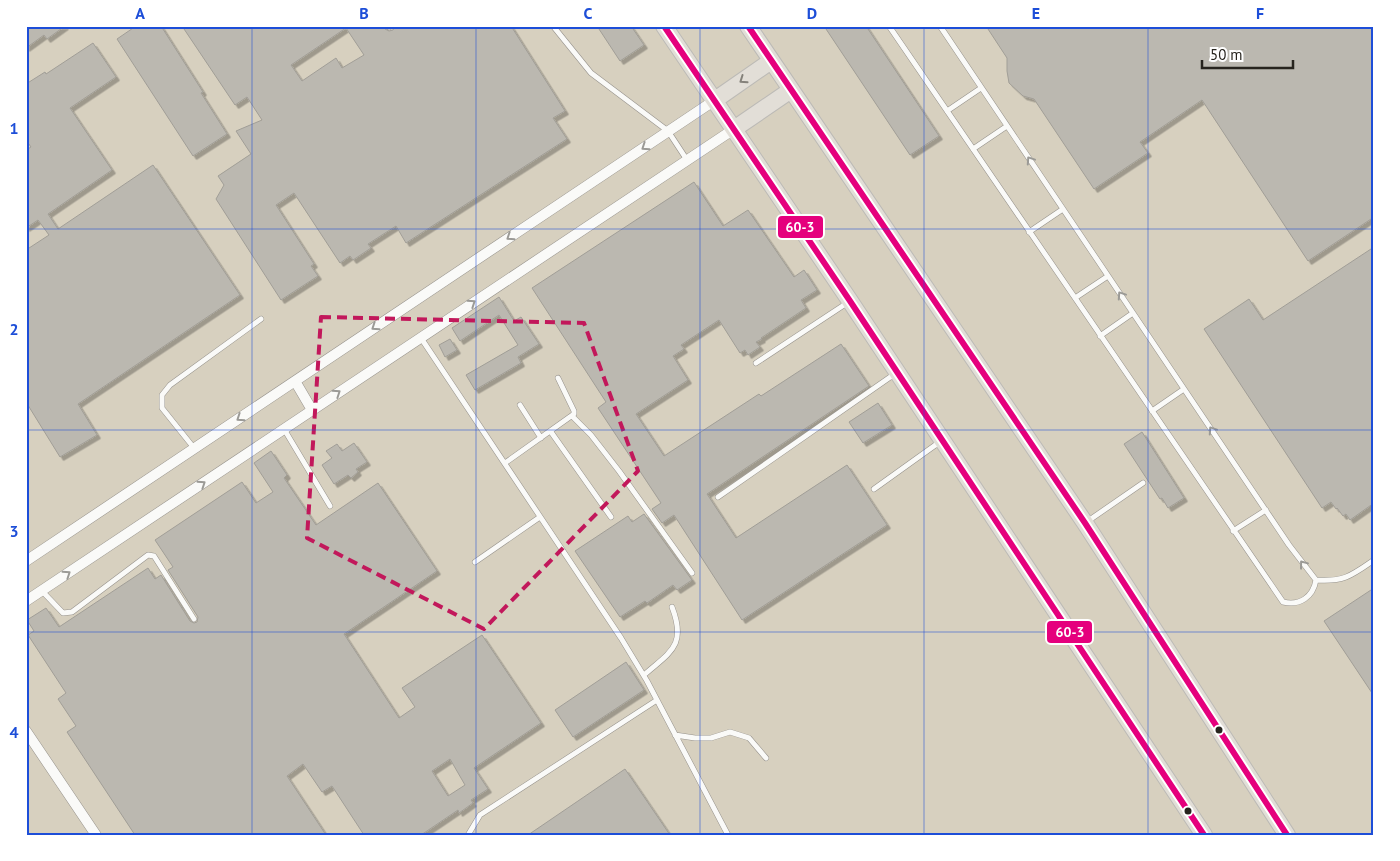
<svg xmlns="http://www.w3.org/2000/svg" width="1400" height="861" font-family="'PT Sans',sans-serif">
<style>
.built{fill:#d7d0bf}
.building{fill:#bbb8b0;stroke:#a19e97;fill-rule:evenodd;filter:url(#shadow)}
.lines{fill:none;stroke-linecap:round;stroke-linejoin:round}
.service-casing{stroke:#96928c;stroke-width:6}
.minor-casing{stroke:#96928c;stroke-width:11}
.primary-casing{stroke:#bcbab6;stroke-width:18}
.service{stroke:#fafaf8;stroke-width:5}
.minor{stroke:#fafaf8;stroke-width:10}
.primary{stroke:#e2ded7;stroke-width:16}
.bus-1-casing{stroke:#fff;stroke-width:10}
.bus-1{stroke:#e5007d;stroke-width:6}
.oneway{stroke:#84817a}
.oneway2{stroke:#9b9a96}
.marked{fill:none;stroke:#c2185b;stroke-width:4;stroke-dasharray:10 6;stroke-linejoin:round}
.grid{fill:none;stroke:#1d4ed8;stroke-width:1;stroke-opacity:0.55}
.bus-dot{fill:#27241e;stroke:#fff;stroke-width:2}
.line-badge{stroke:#fff;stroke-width:2}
.badge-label{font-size:14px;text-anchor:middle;font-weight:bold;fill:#fff}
.neatline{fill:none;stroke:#1d4ed8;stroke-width:2}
.grid-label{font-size:16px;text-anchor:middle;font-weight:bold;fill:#1d4ed8}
</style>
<defs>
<filter id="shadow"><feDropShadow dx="3.5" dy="3.5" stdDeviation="0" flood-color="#0004"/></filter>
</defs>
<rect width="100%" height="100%" fill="#dfdbd2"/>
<path class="built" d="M 26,26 L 1374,26 L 1374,835 L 26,835 Z"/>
<path class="building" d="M 26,26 L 65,26 L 47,39 L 44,35 L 26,48 Z
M 136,26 L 161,26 L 203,92 L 201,93 L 227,134 L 193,156 L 117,39 Z
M 182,26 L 385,26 L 385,29 L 389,31 L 393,30 L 395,26 L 511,26 L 565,111 L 553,118 L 567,139 L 406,243 L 396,226 L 368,244 L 371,248 L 353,260 L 350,256 L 340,263 L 294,193 L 276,205 L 314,264 L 311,266 L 318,276 L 281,300 L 216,199 L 224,185 L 218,176 L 251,154 L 236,131 L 262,120 L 247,97 L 235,105 ZM 346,28 L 364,55 L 342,68 L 336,58 L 302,81 L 291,65 Z
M 597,26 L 631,26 L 644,45 L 620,61 Z
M 824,26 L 866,26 L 939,136 L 910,155 Z
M 986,26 L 1374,26 L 1374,217 L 1308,261 L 1202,100 L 1140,142 L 1148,153 L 1094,189 L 1034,99 L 1023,96 L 1009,83 L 1007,71 L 1007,58 Z
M 93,43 L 116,77 L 70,108 L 112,170 L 48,214 L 58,229 L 153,165 L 240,295 L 78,404 L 97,435 L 60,457 L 26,402 L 26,250 L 49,235 L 38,220 L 26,228 L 26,150 L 31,147 L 26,140 L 26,84 L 45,72 L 46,74 Z
M 694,182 L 723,226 L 748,210 L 794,277 L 804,270 L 817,290 L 801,300 L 806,308 L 761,338 L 762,339 L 756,342 L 760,347 L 748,355 L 745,350 L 740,353 L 719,320 L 681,345 L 684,349 L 673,356 L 688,380 L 636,414 L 664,456 L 759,394 L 761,396 L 841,344 L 869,386 L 707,494 L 736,538 L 847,465 L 887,525 L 742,620 L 674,515 L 662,523 L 652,509 L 661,503 L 598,408 L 606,402 L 532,288 Z
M 1374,247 L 1374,503 L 1350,520 L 1346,514 L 1343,516 L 1337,508 L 1336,509 L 1331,502 L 1322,508 L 1204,329 L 1249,299 L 1263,320 Z
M 499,297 L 514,321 L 521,317 L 539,344 L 518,357 L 521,363 L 475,390 L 466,375 L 518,345 L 499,315 L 460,341 L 452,328 Z
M 450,339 L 457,350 L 445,357 L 439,345 Z
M 878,403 L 892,425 L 863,443 L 849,422 Z
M 1142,432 L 1184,498 L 1168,508 L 1162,498 L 1160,499 L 1124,444 Z
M 354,443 L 367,462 L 356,469 L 358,472 L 351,478 L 348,475 L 334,484 L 322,465 L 332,458 L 326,451 L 337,444 L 342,451 Z
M 271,451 L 287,475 L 284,478 L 316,525 L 378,483 L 437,571 L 344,634 L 399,718 L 415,707 L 402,688 L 482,635 L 541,723 L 474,768 L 488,789 L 471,800 L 473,803 L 459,813 L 458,810 L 421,835 L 364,835 L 332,786 L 322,792 L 303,764 L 287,776 L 326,835 L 135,835 L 67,732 L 76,726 L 58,699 L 66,693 L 28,635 L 34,631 L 27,620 L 46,608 L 59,627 L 148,568 L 155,579 L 161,575 L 190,621 L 194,623 L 197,622 L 198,617 L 168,570 L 173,567 L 155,540 L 242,482 L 256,503 L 273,492 L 254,463 ZM 450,759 L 465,785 L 448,796 L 432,771 Z
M 644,514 L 692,580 L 677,590 L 673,585 L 647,603 L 645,601 L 620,617 L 575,551 L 628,516 L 632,522 Z
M 1374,588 L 1374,696 L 1324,621 Z
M 626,662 L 644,690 L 573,737 L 555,710 Z
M 625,769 L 670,835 L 528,835 Z"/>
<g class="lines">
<g class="service-casing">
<path id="service" d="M 553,26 L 591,73 L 668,131 L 687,160
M 889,26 L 1283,602 C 1300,606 1313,597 1316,580
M 940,26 L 1289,545 L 1316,580 C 1344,582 1351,576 1374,560
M 389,27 L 391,26
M 947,111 L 981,88
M 973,149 L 1007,126
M 1029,232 L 1063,209
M 1075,298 L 1108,276
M 1100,336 L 1133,313
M 421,338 L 621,638 L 647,681 L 728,835
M 756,363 L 847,303
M 520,405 L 541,438
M 1152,411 L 1184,389
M 572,416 L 591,435 L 619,471 L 692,573
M 284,429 L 330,506
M 551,432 L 611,517
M 194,448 L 162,408 L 162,395 L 170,385 L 261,319
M 505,463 L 574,414 L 574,411 L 558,378
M 874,489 L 941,441
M 718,497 L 896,373
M 1088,521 L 1143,483
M 1233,531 L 1266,510
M 475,562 L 540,517
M 42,591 L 63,613 L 72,612 L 148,555 L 154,556 L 194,619
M 644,675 C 670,652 687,646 672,607
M 675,735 L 695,738 L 711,738 L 730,732 L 749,738 L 766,758
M 468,835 L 480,815 L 657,700"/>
</g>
<g class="minor-casing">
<path id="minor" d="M 295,381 L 312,410
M 26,561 L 715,100
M 26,601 L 734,129
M 26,731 L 96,835"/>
</g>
<g class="primary-casing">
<path id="primary" d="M 664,26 L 850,301 L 1204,835
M 748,26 L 1085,523 L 1287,835
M 715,100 L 771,61
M 734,129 L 791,90"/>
</g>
<use href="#service" class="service"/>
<use href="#minor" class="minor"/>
<use href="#primary" class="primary"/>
<g class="bus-1-casing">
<path id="bus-1" d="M 664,26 L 850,301 L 1204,835
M 748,26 L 1085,523 L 1287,835"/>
</g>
<use href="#bus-1" class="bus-1"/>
</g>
<defs><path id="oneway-chevron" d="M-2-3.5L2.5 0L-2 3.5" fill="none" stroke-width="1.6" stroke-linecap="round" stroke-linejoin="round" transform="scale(1.25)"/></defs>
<use class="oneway" href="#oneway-chevron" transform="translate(743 80) rotate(145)"/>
<g class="oneway2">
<use href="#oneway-chevron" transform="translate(645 147) rotate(146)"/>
<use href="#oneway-chevron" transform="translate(1030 160) rotate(-124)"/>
<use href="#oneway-chevron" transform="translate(510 237) rotate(146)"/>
<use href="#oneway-chevron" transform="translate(1121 295) rotate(-124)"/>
<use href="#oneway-chevron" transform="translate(472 303) rotate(-34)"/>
<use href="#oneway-chevron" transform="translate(375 327) rotate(146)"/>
<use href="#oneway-chevron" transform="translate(337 393) rotate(-34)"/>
<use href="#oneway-chevron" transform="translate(240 418) rotate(146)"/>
<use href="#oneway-chevron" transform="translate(1212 430) rotate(-124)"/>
<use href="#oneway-chevron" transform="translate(202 484) rotate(-34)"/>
<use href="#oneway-chevron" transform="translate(1303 564) rotate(-127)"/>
<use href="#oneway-chevron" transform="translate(67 574) rotate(-34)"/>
</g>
<path class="marked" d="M 321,317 L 584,323 L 638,471 L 484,629 L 307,538 Z"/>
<path class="grid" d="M 252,26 L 252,835M 476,26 L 476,835M 700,26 L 700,835M 924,26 L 924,835M 1148,26 L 1148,835M 26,229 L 1374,229M 26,430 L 1374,430M 26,632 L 1374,632"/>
<g class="bus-dot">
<circle cx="1219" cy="730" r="4.5"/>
<circle cx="1188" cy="811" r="4.5"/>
</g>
<g class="line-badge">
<rect x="777" y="215" width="47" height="24" rx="5" fill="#e5007d"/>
<rect x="1046" y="620" width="47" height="24" rx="5" fill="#e5007d"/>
</g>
<g class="badge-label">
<text x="800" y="232">60-3</text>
<text x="1070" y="637">60-3</text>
</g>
<rect width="1400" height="861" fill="none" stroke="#ffffff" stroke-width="55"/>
<path d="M1202 60v8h91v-8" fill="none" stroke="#27241e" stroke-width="2.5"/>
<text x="1210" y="60" font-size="15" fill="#27241e" stroke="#ffffff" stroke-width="4" paint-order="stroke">50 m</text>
<rect x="28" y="28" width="1344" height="806" class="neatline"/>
<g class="grid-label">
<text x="140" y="19">A</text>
<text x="364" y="19">B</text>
<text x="588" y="19">C</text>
<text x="812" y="19">D</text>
<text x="1036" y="19">E</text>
<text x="1260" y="19">F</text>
<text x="14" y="134">1</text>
<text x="14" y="335">2</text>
<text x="14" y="537">3</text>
<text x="14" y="738">4</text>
</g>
</svg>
